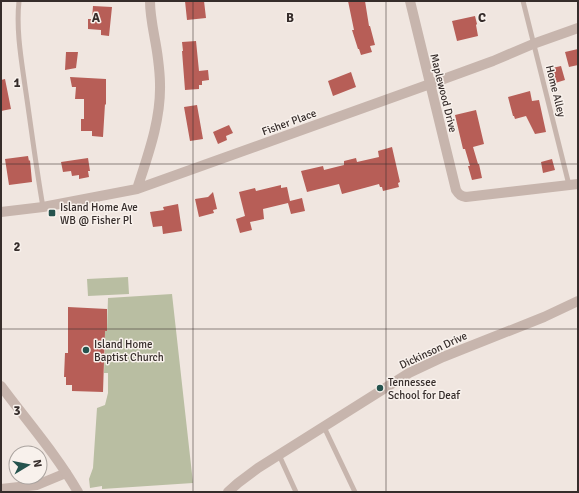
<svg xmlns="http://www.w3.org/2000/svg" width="579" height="493" font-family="Signika,sans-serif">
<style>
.green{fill:#b9bea2}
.building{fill:#b75e57}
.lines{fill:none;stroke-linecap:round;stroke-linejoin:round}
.service{stroke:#c7b5ad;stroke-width:5}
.minor{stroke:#c7b5ad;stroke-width:10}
.tertiary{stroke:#c7b5ad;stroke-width:10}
.grid{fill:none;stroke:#362d2b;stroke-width:1;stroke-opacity:0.55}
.poi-dot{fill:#25534e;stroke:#f8f1ec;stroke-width:1.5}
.labels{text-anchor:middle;stroke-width:3;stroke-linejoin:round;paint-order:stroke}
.street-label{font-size:11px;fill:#362d2b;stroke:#f8f1ec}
.poi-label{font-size:11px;fill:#362d2b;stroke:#f8f1ec;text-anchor:start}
.grid-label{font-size:13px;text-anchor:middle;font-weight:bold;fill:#362d2b;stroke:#f8f1ec;stroke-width:3;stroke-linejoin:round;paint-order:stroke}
</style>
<rect width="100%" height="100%" fill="#f0e6e0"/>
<path class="green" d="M 128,277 L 129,294 L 88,296 L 87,279 Z
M 172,294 L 193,483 L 102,489 L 102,486 L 90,488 L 89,479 L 93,468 L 97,408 L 105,405 L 108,393 L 108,373 L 104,373 L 105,341 L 104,331 L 107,331 L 108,298 Z"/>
<path class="building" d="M 185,1 L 204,1 L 206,18 L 187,20 Z
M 348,1 L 365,1 L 369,26 L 370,26 L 375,45 L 370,46 L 372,52 L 361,55 L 359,49 L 358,49 L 352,30 L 354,30 Z
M 93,6 L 112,7 L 109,36 L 101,35 L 101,30 L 88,29 L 88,19 L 92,19 Z
M 475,16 L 477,24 L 476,25 L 478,36 L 457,41 L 452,21 Z
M 196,41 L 199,71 L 208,70 L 209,80 L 202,81 L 202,85 L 199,85 L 199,89 L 185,90 L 182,51 L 183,51 L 182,42 Z
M 578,49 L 578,65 L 569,67 L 565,52 Z
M 66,52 L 78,52 L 76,68 L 65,70 Z
M 561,66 L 565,80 L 552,84 L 548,69 Z
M 351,72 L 356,87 L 333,96 L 328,81 Z
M 70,77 L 106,79 L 106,105 L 105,104 L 103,137 L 92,136 L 92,131 L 81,131 L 81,119 L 84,119 L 84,99 L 75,99 L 76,87 L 72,87 Z
M 5,79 L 11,109 L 1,111 L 1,80 Z
M 530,91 L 532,101 L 539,100 L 546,132 L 535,134 L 526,116 L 515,119 L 514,116 L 513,116 L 508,97 Z
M 197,105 L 203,139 L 190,141 L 184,107 Z
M 476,110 L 484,144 L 473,147 L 478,164 L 479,164 L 482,178 L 472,180 L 468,166 L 470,166 L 465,149 L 463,149 L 455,115 Z
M 229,125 L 233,133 L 226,136 L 227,140 L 218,144 L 213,132 Z
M 392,147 L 400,182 L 398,183 L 399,187 L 383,191 L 382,187 L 380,187 L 379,184 L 342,194 L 339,184 L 307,192 L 301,171 L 323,166 L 324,170 L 344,165 L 344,161 L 356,158 L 357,162 L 379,157 L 378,151 Z
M 28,156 L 29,161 L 30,160 L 32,182 L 9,185 L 5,159 Z
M 88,158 L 90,171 L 88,171 L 89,177 L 79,179 L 79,175 L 72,176 L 71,171 L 63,172 L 61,162 Z
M 552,159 L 555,170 L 543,173 L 541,162 Z
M 281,185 L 281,188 L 287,187 L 290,201 L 302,198 L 305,211 L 291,214 L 288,203 L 263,209 L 264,219 L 250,222 L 252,230 L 240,233 L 236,219 L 245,216 L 239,192 L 255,188 L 256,191 Z
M 213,192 L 217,209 L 213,210 L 214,213 L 199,217 L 195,199 L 208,197 Z
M 178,204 L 182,231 L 163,234 L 162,226 L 153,227 L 150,212 L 164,210 L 163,207 Z
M 68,307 L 107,309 L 107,331 L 105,331 L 103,392 L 72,391 L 72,385 L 66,385 L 66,377 L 64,377 L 65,353 L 68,353 Z"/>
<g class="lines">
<path class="service" d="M 19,1 C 16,29 21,58 25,86 C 31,126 36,167 43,207
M 523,1 L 569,185
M 324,427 L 355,492
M 279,455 L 296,492"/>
<path class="minor" d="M 410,1 L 456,190 C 459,195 461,196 466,197 L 578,184
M 137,189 C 148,155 161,120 160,84 C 160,76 159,67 158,59 C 156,40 150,21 150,1
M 1,212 L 43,207 L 137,189 L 430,84 L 493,61 L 533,44 L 578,28
M 1,489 L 37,485 L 66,473
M 228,492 L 238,483 L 258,468 L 409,373 L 443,357 L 544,317 L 578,301"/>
<path class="tertiary" d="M 1,386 C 27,421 56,454 78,492"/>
</g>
<path class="grid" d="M 193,1 L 193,492M 386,1 L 386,492M 1,164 L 578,164M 1,329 L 578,329"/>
<g class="poi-dot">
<rect x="48" y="209" width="8" height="8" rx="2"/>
<circle cx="86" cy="350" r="4"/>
<circle cx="380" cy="388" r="4"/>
</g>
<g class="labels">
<g class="street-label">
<text transform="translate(556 91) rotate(76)" y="4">Home Alley</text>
<text transform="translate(444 93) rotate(76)" y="4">Maplewood Drive</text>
<text transform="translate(289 122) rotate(-20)" y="4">Fisher Place</text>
<text transform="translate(433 350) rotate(-25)" y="4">Dickinson Drive</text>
</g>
<g class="poi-label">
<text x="60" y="211">Island Home Ave<tspan x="60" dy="13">WB @ Fisher Pl</tspan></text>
<text x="94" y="348">Island Home<tspan x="94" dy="13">Baptist Church</tspan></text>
<text x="388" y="386">Tennessee<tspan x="388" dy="13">School for Deaf</tspan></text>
</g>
</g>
<g class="grid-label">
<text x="96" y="22">A</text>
<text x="290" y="22">B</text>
<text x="482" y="22">C</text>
<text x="17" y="87">1</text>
<text x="17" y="251">2</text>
<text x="17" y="415">3</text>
</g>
<rect width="579" height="493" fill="none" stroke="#362d2b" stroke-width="4"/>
<g transform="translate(28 465) rotate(80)"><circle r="19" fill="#f8f1ec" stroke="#aaa39f"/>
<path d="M0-3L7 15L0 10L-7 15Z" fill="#25534e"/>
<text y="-6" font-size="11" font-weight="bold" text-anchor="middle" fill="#362d2b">N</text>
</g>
</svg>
